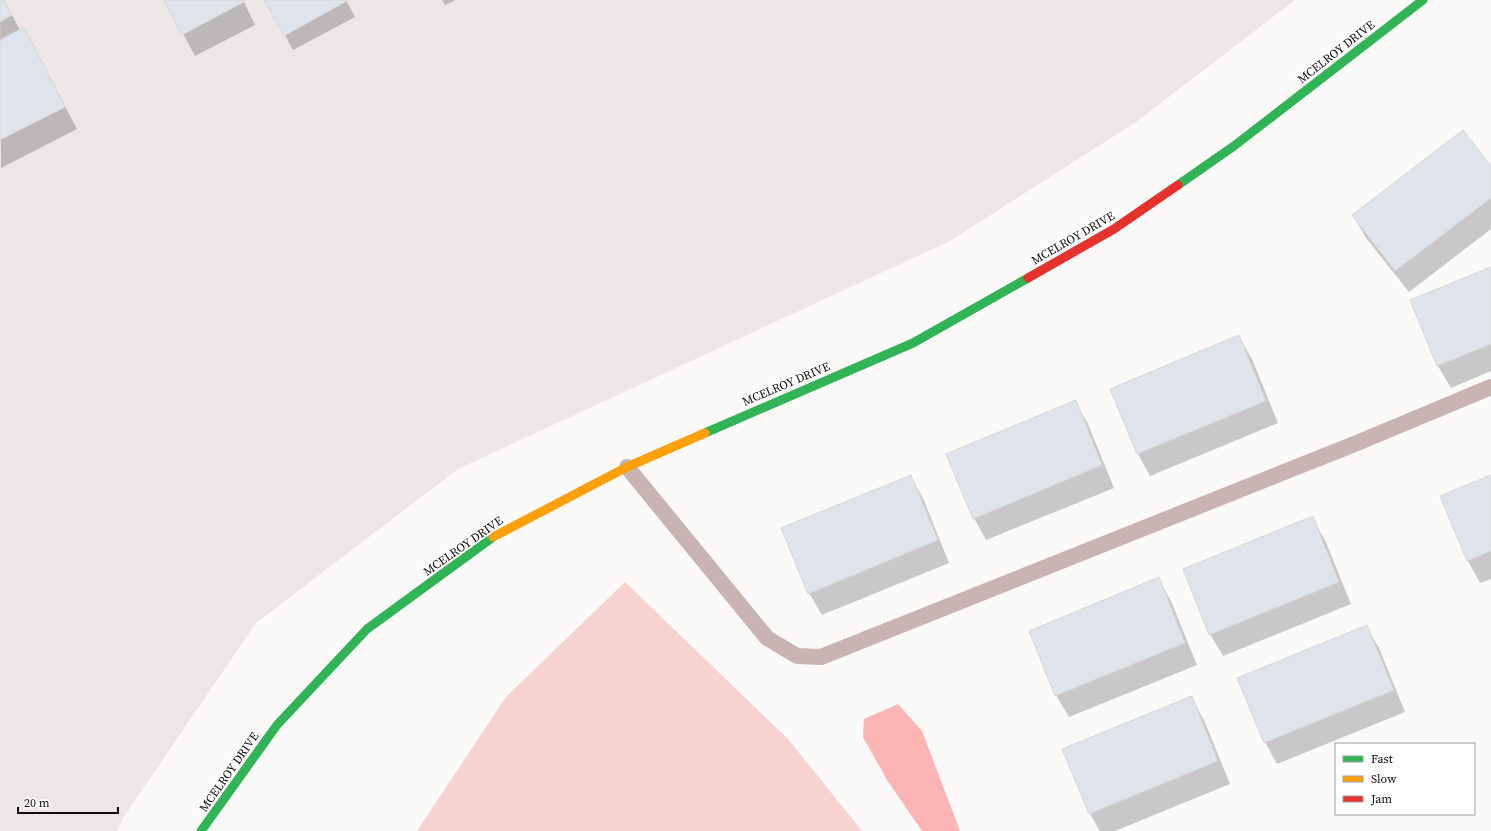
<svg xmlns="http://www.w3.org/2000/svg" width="1491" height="831" font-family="'Source Serif 4',serif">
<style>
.built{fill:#ede6e6}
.forest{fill:#f6d2d1}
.water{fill:#fdb5b4}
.shadow{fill:#0003}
.building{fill:#dee4e9;stroke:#d4d6d8}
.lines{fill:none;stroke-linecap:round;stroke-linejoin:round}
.lane{stroke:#c9b4b3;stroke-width:16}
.fast{stroke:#30b455;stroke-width:9}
.slow{stroke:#ff9f0a;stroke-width:9}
.jam{stroke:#e5322d;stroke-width:9}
.labels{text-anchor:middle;stroke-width:4;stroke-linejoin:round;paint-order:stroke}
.street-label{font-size:12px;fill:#110b0a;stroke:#fff}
</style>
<rect width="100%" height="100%" fill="#fcf9f9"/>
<path class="built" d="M 0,0 L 1295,0 L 1136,122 L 950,241 L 458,469 L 256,623 L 123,818 L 117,831 L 0,831 Z"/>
<path class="forest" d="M 625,582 L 788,739 L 862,831 L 417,831 L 506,697 Z"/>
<path class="water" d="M 898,704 L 922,731 L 960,831 L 922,831 L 887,780 L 863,737 L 864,719 Z"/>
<path class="shadow" d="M 0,0 L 4,0 L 20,30 L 24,29 L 77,129 L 1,168 Z
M 165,0 L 243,0 L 255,25 L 195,56 Z
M 266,0 L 346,0 L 355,17 L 293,50 Z
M 442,0 L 456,0 L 445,5 Z
M 1491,168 L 1491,229 L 1409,292 L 1366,238 L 1353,215 Z
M 1491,268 L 1491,371 L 1451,388 L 1438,366 Z
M 1239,337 L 1252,359 L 1278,423 L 1150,476 L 1138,454 Z
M 1075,402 L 1088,424 L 1114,488 L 986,540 L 974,518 Z
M 910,476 L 923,498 L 949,563 L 822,615 L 809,593 Z
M 1491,476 L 1491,579 L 1480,583 L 1468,561 L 1441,497 Z
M 1312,518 L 1325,540 L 1351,604 L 1223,656 L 1210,634 Z
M 1158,579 L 1171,601 L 1197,665 L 1069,717 L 1056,695 Z
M 1366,626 L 1379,648 L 1405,712 L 1277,764 L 1265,742 Z
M 1191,697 L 1204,720 L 1230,784 L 1115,831 L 1100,831 L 1090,814 L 1063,750 Z"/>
<path class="building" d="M 0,0 L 4,0 L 12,15 L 0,22 Z
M 164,0 L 242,0 L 244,2 L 182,35 Z
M 264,0 L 346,0 L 347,1 L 284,36 Z
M 24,27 L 65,107 L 0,140 L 0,40 Z
M 1463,130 L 1491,166 L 1491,198 L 1395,271 L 1352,215 Z
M 1491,267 L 1491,344 L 1437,366 L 1410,300 Z
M 1239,335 L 1266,401 L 1137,454 L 1110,389 Z
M 1076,400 L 1102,465 L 973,519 L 946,454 Z
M 911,475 L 938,540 L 808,594 L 781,528 Z
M 1491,475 L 1491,551 L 1467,561 L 1440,496 Z
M 1313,516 L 1339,582 L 1209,635 L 1183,569 Z
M 1159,577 L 1185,643 L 1055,696 L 1029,631 Z
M 1367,625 L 1394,690 L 1264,743 L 1237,678 Z
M 1192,696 L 1218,761 L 1089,814 L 1062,749 Z"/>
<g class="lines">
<path class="lane" d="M 627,467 L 767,638 L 797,656 L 821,657 L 1357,443 L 1491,387"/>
<path class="fast" d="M 1178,185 L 1234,146 L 1423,0
M 705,433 L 913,343 L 1028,278
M 201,831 L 277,725 L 367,629 L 493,537"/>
<path class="slow" d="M 493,537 L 627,467 L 705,433"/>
<path class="jam" d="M 1028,278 L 1114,229 L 1178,185"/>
</g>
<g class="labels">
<g class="street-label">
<text transform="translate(1336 52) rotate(-38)" y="4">MCELROY DRIVE</text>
<text transform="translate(1073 238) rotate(-30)" y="4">MCELROY DRIVE</text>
<text transform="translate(786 384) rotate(-23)" y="4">MCELROY DRIVE</text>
<text transform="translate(463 546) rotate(-35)" y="4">MCELROY DRIVE</text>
<text transform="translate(229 772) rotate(-55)" y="4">MCELROY DRIVE</text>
</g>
</g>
<rect x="1335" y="743" width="140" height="72" fill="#ffffff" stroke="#a09d9d"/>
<rect x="1343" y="756" width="20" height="6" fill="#30b455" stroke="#a09d9d"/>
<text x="1371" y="763" font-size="12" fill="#110b0a">Fast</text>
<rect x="1343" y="776" width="20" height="6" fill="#ff9f0a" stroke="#a09d9d"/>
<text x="1371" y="783" font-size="12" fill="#110b0a">Slow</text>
<rect x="1343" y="796" width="20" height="6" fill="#e5322d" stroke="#a09d9d"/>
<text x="1371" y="803" font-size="12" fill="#110b0a">Jam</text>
<path d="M18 807v6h100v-6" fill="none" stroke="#110b0a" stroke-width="2"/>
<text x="24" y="807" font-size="12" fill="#110b0a" stroke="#ffffff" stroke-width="3" paint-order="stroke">20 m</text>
</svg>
